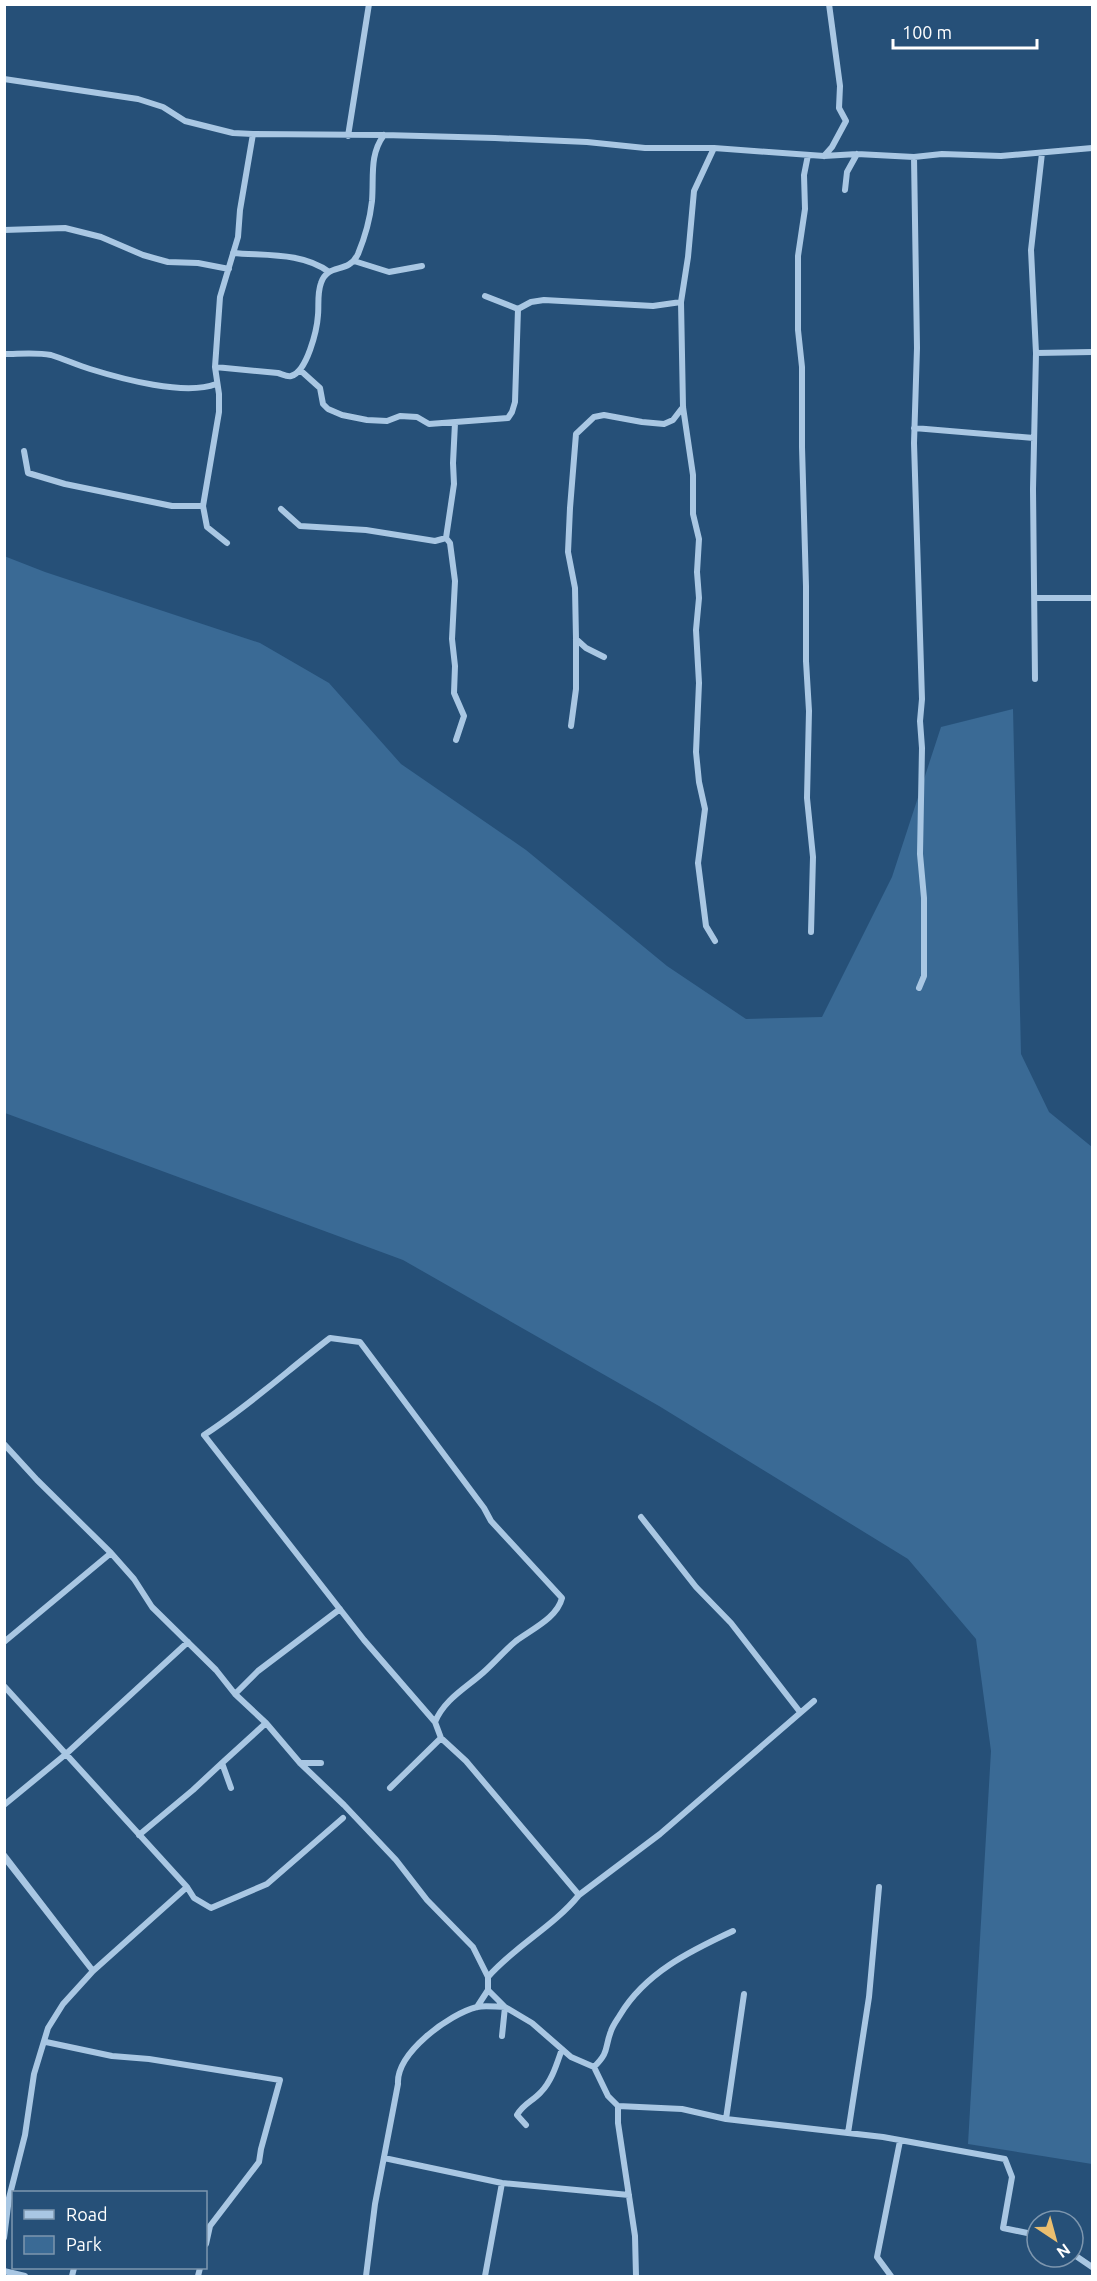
<svg xmlns="http://www.w3.org/2000/svg" width="1097" height="2281" font-family="Ubuntu,sans-serif">
<style>
.green{fill:#3a6a95}
.lines{fill:none;stroke-linecap:round;stroke-linejoin:round}
.street{stroke:#a9c7e3;stroke-width:6}
</style>
<rect width="100%" height="100%" fill="#265078"/>
<path class="green" d="M 4,556 L 45,572 L 260,643 L 329,683 L 401,764 L 526,850 L 667,966 L 746,1019 L 822,1017 L 892,877 L 941,727 L 1013,709 L 1021,1054 L 1049,1112 L 1092,1147 L 1092,2164 L 968,2144 L 991,1751 L 976,1639 L 908,1559 L 659,1406 L 403,1260 L 5,1113 Z"/>
<g class="lines">
<path class="street" d="M 4,79 L 138,99 L 163,107 L 185,121 L 233,133 L 253,134 L 384,135 L 495,138 L 587,142 L 645,148 L 714,148 L 824,156 L 857,154 L 914,157 L 942,154 L 1001,156 L 1092,148
M 348,136 L 369,4
M 714,148 L 694,191 L 688,257 L 681,302 L 683,407 L 693,475 L 693,514 L 699,539 L 697,572 L 699,598 L 696,630 L 699,683 L 696,752 L 699,782 L 705,809 L 698,863 L 706,926 L 715,941
M 808,155 L 804,175 L 805,209 L 798,256 L 798,330 L 802,367 L 802,447 L 806,586 L 806,661 L 809,711 L 807,798 L 813,857 L 811,932
M 824,156 L 832,147 L 846,121 L 839,108 L 840,86 L 829,4
M 914,157 L 917,348 L 914,443 L 922,699 L 920,721 L 922,748 L 920,854 L 924,898 L 924,976 L 919,988
M 845,190 L 847,172 L 857,154
M 4,230 L 65,228 L 101,237 L 143,255 L 168,262 L 198,263 L 229,269
M 233,253 C 265,256 302,252 329,272
M 354,261 L 389,272 L 422,266
M 485,296 L 518,309
M 518,309 L 531,302 L 544,300 L 653,306 L 681,302
M 1036,353 L 1092,352
M 4,354 C 19,354 36,352 51,355 C 64,359 77,365 90,369 C 122,379 185,396 216,384
M 215,367 L 278,373 C 282,374 287,377 291,376 C 307,372 317,330 318,315 C 319,305 317,294 321,283 C 328,262 348,275 358,254 C 365,237 370,219 372,201 C 374,177 369,155 384,135
M 300,370 L 320,388 L 323,404 L 328,409 L 342,415 L 367,420 L 387,421 L 400,416 L 417,417 L 429,424 L 508,418 L 512,412 L 515,402 L 518,309
M 455,423 L 453,463 L 454,484 L 446,538 L 450,543 L 455,581 L 452,639 L 455,666 L 454,693 L 464,716 L 456,740
M 914,428 L 1034,438
M 24,451 L 28,473 L 65,484 L 172,506 L 203,506
M 281,509 L 300,526 L 366,530 L 435,541 L 446,538
M 227,543 L 207,527 L 203,506 L 219,412 L 219,394 L 215,367 L 220,297 L 238,237 L 240,210 L 253,134
M 1035,598 L 1092,598
M 576,639 L 586,648 L 604,657
M 1035,679 L 1033,489 L 1036,353 L 1031,250 L 1042,153
M 571,726 L 576,689 L 576,639 L 575,588 L 568,552 L 570,508 L 576,434 L 594,417 L 604,415 L 642,422 L 664,424 L 673,420 L 683,407
M 4,1444 L 37,1480 L 111,1553 L 134,1579 L 152,1607 L 216,1670 L 235,1694 L 266,1723 L 300,1763 L 344,1805 L 396,1860 L 427,1900 L 473,1947 L 488,1977 L 488,1990 L 505,2007 C 496,2007 485,2005 477,2007 C 449,2014 396,2053 398,2084 L 375,2204 L 366,2276
M 641,1517 L 696,1587 L 731,1623 L 800,1712
M 4,1642 L 111,1553
M 4,1686 L 187,1887 L 93,1971 L 63,2004 L 48,2028 L 34,2074 L 25,2135 L 9,2198 L 4,2238
M 235,1694 L 258,1671 L 340,1609
M 435,1722 C 445,1698 468,1687 486,1670 C 497,1660 505,1650 516,1641 C 532,1629 557,1618 562,1598 L 491,1521 L 484,1508 L 360,1342 L 330,1338 C 288,1370 249,1406 204,1435 L 364,1640 L 435,1722 L 441,1738
M 300,1763 L 321,1763
M 231,1788 L 222,1763 L 266,1723
M 390,1788 L 441,1738 L 466,1761 L 579,1895
M 4,1805 L 66,1754 L 188,1642
M 139,1835 L 193,1790 L 222,1763
M 4,1855 L 93,1971 L 4,1857
M 187,1887 L 194,1898 L 211,1908 L 267,1884 L 343,1818
M 488,1977 C 515,1946 553,1927 579,1895 L 660,1834 L 814,1701
M 477,2007 L 488,1990
M 502,2036 L 505,2007 L 532,2023 L 571,2057 L 594,2067 L 608,2096 L 618,2106 L 618,2123 L 635,2236 L 636,2276
M 46,2042 L 112,2056 L 149,2059 L 280,2080 L 261,2149 L 259,2162 L 210,2226 L 206,2244
M 594,2067 C 610,2051 604,2049 611,2031 C 613,2025 617,2020 620,2015 C 645,1973 690,1951 733,1931
M 618,2106 L 682,2109 L 726,2119 L 883,2137 L 1005,2159 L 1012,2177 L 1003,2228 L 1037,2235
M 726,2119 L 744,1994
M 526,2125 L 517,2115 C 523,2104 533,2101 541,2092 C 552,2081 557,2063 562,2049
M 848,2133 L 869,1997 L 879,1887
M 384,2158 L 502,2183 L 629,2195
M 1073,2254 L 1092,2267
M 4,2271 L 25,2276
M 72,2276 L 74,2268
M 198,2276 L 200,2268
M 485,2276 L 502,2183
M 891,2276 L 877,2257 L 900,2141"/>
</g>
<rect width="1097" height="2281" fill="none" stroke="#ffffff" stroke-width="12"/>
<rect x="12" y="2191" width="195" height="78" fill="#265078" stroke="#7d96ae" stroke-width="1.5"/>
<rect x="24" y="2210" width="30" height="9" fill="#a9c7e3" stroke="#7d96ae" stroke-width="1.5"/>
<text x="66" y="2221" font-size="18" fill="#ffffff">Road</text>
<rect x="24" y="2236" width="30" height="18" fill="#3a6a95" stroke="#7d96ae" stroke-width="1.5"/>
<text x="66" y="2251" font-size="18" fill="#ffffff">Park</text>
<g transform="translate(1055 2239) rotate(144)"><circle r="28" fill="#265078" stroke="#7d96ae" stroke-width="1.5"/>
<path d="M0-4.5L10 22L0 15L-10 22Z" fill="#ebbe6f"/>
<text y="-9" font-size="16" font-weight="bold" text-anchor="middle" fill="#ffffff">N</text>
</g>
<path d="M893 39v9h144v-9" fill="none" stroke="#ffffff" stroke-width="3"/>
<text x="902" y="39" font-size="18" fill="#ffffff" stroke="#265078" stroke-width="4.5" paint-order="stroke">100 m</text>
</svg>
